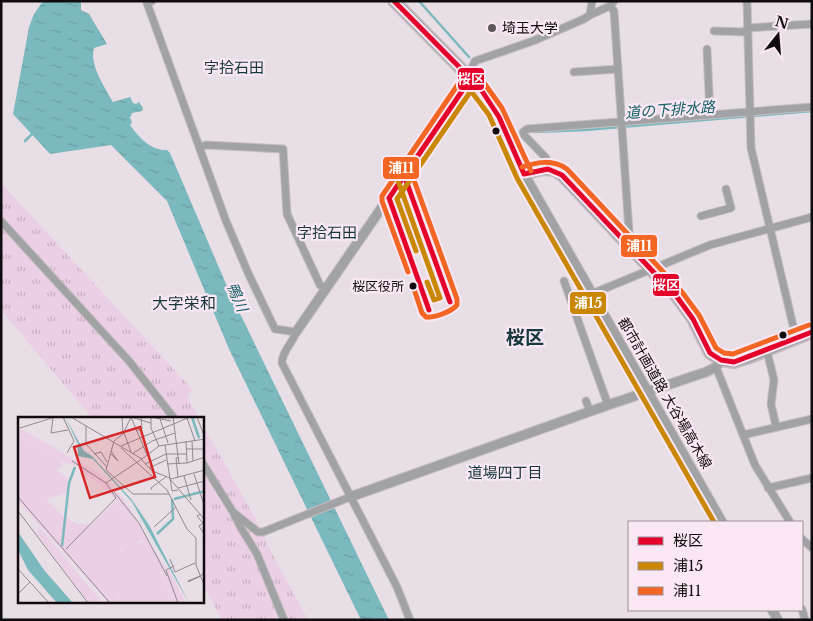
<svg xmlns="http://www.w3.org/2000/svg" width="813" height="621" font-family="'Libre Baskerville','Noto Sans JP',serif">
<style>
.grass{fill:url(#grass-tufts)}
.water{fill:url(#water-ripples)}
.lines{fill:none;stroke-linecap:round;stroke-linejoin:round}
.stream{stroke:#7cb9be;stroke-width:2.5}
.minor-casing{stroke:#c5bdc2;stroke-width:9}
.tertiary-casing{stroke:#c5bdc2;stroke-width:11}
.primary-casing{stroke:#c5bdc2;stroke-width:14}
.minor{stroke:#a1a2a4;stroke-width:7}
.tertiary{stroke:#a1a2a4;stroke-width:9}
.primary{stroke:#a6a4a7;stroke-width:11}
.bus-1-casing{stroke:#f9e7f4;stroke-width:9}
.bus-2-casing{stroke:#f9e7f4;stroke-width:9}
.bus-3-casing{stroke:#f9e7f4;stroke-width:9}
.bus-1{stroke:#e4002b;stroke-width:5}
.bus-2{stroke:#c98703;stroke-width:5}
.bus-3{stroke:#f26522;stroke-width:5}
.poi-dot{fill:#5c555a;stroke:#f9e7f4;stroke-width:2}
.bus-dot{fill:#100b0f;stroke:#f9e7f4;stroke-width:2}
.labels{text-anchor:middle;stroke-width:4.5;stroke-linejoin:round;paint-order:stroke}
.bus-label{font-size:13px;fill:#100b0f;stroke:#f9e7f4;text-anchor:end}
.poi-label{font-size:14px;fill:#100b0f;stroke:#f9e7f4;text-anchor:start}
.street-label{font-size:14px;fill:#100b0f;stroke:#f9e7f4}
.neighbourhood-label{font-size:15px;fill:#17393b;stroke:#f9e7f4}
.water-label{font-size:15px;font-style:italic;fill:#176366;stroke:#f9e7f4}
.quarter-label{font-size:16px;fill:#17393b;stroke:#f9e7f4}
.district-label{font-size:19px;font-weight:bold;fill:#17393b;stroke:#f9e7f4}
.inset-river{fill:none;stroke:#7cb9be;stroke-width:2.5}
.inset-road{fill:none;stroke:#928a8f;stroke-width:1}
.view{fill:#d62828;fill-opacity:0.15;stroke:#d62828;stroke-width:2.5}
.inset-edge{fill:none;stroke:#100b0f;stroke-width:2.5}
.line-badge{stroke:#f9e7f4;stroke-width:2}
.badge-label{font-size:14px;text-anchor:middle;font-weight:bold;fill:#fff}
</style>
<defs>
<pattern id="grass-tufts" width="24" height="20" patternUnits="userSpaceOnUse" patternTransform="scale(1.25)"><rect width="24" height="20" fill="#ebcfe4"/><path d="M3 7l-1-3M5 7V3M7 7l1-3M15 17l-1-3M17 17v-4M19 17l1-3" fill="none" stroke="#c8b0c2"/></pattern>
<pattern id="water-ripples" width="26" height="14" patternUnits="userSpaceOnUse" patternTransform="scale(1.25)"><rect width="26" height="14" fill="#7cb9be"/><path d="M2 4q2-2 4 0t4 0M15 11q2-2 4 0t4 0" fill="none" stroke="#6a9ea2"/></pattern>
</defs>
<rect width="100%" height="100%" fill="#e8dee5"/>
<path class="grass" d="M 1,183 L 192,389 L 188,399 L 199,418 L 92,418 L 1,310 Z
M 202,424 L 257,521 L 274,558 L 308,620 L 222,620 L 203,585 Z"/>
<path class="water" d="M 43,1 L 81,1 L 81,10 L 89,14 L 107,44 L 94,48 C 89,64 105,88 113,102 L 130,97 L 133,103 L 136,104 L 139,102 L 143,108 L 142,111 L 132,113 L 130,118 L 132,122 L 130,125 C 139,138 152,151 167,150 L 170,153 L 229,291 L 389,620 L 361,620 L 229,349 L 167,201 L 111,145 L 50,154 L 13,114 L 29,27 L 34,14 Z"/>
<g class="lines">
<path class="stream" d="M 419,1 L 469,57
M 534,132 L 585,130 L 812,111
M 25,141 L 34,132"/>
<g class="minor-casing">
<path id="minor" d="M 152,1 L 147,3 L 226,221 L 249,275 L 275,329 L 296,332 C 293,343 282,351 282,363 L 397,587 L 410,620
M 747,1 L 751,148 L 796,338
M 610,6 L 614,11 L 630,246
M 590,15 L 610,6 L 614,1
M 747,28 L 812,24
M 714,31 L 747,32
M 707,49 L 710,115
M 574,72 L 618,69
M 471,78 L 472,67 L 475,61 L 533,41 L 584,19 L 590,15 L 592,1
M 199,147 L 206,145 L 283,149 L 287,214 L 320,285 L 325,289
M 548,169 L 546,158 L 524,135 L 523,132 L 527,129 L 812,107
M 701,216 L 731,208 L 726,189
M 1,221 L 129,361 L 174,418
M 564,281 L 608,405
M 572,302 L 710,245 L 812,217
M 767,351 L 774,380 L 771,404 L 776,426
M 716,367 L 755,465 L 790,522
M 586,401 L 590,411
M 743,435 L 812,419
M 202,462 L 233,512
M 768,488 L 812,478
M 802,539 L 812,548
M 802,609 L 805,620
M 284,620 L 257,554 L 241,528 L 233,512 L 258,532 L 263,532 L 350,497"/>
</g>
<g class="tertiary-casing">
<path id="tertiary" d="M 524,174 L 722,522
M 296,332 L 471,78
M 350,497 L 608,405 L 706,372 L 716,367 L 721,360
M 772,610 L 778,620"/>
</g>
<g class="primary-casing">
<path id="primary" d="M 394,1 L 480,88 L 499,117 L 524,174 C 537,170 550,165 562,175 L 677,297 L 693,319 L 710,353 L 721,360 L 734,362 L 750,357 L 812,332"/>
</g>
<use href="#minor" class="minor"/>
<use href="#tertiary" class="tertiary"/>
<use href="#primary" class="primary"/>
<g class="bus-1-casing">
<path id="bus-1" d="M 394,1 L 480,88 L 499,117 L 524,174
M 524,174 L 548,169 L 562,175 L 677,297 L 693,319 L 710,353 L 721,360 L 734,362 L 812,332
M 404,175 L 450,302
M 389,198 L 471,78
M 389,198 L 429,310"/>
</g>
<g class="bus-2-casing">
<path id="bus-2" d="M 465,83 L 489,115 L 517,178 L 714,522
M 397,178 L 440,298 L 434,300 L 427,282
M 416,251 L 397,199 L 477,82"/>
</g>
<g class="bus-3-casing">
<path id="bus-3" d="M 477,73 L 502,108 L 531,171
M 522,167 C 538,162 552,159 567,169 L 682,292 L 699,315 L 716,348 L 724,353 L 733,354 L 809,325
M 411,172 L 457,299 L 457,305 C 451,312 434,318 426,317 L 422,313 L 413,286
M 408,272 L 382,201 L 382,196 L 465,74"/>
</g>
<use href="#bus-1" class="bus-1"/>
<use href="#bus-2" class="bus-2"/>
<use href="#bus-3" class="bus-3"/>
</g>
<circle class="poi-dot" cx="492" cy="28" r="5"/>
<g class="bus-dot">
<circle cx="496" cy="131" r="4.5"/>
<circle cx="413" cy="286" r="4.5"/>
<circle cx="783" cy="335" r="4.5"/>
</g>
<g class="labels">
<g class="bus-label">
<text x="404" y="291">桜区役所</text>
</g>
<g class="poi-label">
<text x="502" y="33">埼玉大学</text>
</g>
<g class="street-label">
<text transform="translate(665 393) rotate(60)" y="5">都市計画道路 大谷場高木線</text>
</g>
<g class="neighbourhood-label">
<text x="234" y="73">字拾石田</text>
<text x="327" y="238">字拾石田</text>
<text x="505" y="478">道場四丁目</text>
</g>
<g class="water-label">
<text transform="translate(670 110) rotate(-4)" y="5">道の下排水路</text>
<text transform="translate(237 297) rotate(67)" y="5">鴨川</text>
</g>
<g class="quarter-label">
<text x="184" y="309">大字栄和</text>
</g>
<g class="district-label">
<text x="525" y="344">桜区</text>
</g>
</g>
<g transform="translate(18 417)">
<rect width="186" height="186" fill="#e8dee5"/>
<path d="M 0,10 L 82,57 L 106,83 L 147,150 L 151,151 L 142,156 L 157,186 L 108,186 L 101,182 L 98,147 L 101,137 L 110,129 L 126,125 L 96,81 L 81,67 L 60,52 L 61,50 L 46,45 L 0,18 ZM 22,111 L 60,157 L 85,186 L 71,186 L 18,115 ZM 151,152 L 168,186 L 158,186 L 143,157 Z" fill="#ebcfe4"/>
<path d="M 0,19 L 44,44 L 44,49 L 38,53 L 50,63 L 49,75 L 28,83 L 45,99 L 59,107 L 74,107 L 97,84 L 123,120 L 124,122 L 116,129 L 101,134 L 100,182 L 108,186 L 91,186 L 0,84 Z" fill="#ebcfe4"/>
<path d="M 47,0 L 66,34 L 74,39 L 114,83 L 131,108 L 171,186 L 114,85 L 75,42 L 60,39 L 60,27 ZM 0,115 L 26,153 L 55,186 L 39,186 L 10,153 L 0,133 Z" fill="#7cb9be"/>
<path class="inset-river" d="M 174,0 L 181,21M 156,82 L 187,74M 139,117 L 155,102 L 154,82M 44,129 L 51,66 L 57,50"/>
<path class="inset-road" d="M 45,0 L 56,24 L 49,36M 53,0 L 124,42 L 141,29 L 187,22M 104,0 L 105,17 L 96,24 L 88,53 L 115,77 L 151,77M 133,0 L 133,11 L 141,29M 133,0 L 153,4M 155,0 L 161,47M 179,0 L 187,21M 35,1 L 33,16 L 50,13M 169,1 L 177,24M 142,2 L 150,26M 68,9 L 68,27 L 89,50M 2,11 L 37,0M 118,14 L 124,12 L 123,0M 106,16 L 113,35M 105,17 L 113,0M 168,24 L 169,46M 174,24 L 175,44M 147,28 L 152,62 L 187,103M 103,29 L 172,0M 103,31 L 149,73M 168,32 L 186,32M 76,37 L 83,35 L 89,45M 93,37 L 100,44 L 93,34M 114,37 L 134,24 L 157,16M 129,38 L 113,0 L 133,6M 123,42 L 134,54 L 152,61 L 154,74 L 160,73M 54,44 L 88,66M 127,47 L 148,37 L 168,37M 149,47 L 169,46 L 187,40M 131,51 L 148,43M 176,57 L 187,91M 166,59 L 173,83M 160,60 L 158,41 L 161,41M 153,62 L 187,53M 160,71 L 187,64M 134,73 L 133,71 L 149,59M 149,73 L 169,112 L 178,121 L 178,148 L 187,170M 96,75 L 121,106 L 149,159M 0,80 L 92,186M 0,94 L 70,186M 183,97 L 179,99 L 185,106 L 181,109 L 187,118M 136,110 L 158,90M 48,132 L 98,81 L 88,66 L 124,42M 152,142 L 157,155 L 177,146M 156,149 L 148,153 L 160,186M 0,152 L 31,186M 182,159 L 170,164 L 170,165 L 183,159 L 187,154M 0,177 L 12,165"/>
<path class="view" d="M 122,10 L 137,60 L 72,81 L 56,30 Z"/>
<rect width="186" height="186" class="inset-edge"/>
</g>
<g class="line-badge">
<rect x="457" y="67" width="28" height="24" rx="5" fill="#e4002b"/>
<rect x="382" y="156" width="38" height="24" rx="5" fill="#f26522"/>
<rect x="620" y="234" width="38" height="24" rx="5" fill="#f26522"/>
<rect x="652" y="273" width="28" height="24" rx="5" fill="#e4002b"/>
<rect x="569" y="291" width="38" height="24" rx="5" fill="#c98703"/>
</g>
<g class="badge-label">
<text x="471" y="84">桜区</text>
<text x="401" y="173">浦11</text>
<text x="639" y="251">浦11</text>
<text x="666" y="290">桜区</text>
<text x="588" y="308">浦15</text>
</g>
<rect width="813" height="621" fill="none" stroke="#100b0f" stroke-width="5"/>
<rect x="628" y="521" width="175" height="90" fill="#f9e7f4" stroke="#9c8f98"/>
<rect x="638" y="537" width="25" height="8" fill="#e4002b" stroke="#9c8f98"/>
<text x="673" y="546" font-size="15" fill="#100b0f">桜区</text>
<rect x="638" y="562" width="25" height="8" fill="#c98703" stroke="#9c8f98"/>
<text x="673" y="571" font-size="15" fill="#100b0f">浦15</text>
<rect x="638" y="587" width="25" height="8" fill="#f26522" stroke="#9c8f98"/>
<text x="673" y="596" font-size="15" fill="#100b0f">浦11</text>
<g transform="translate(778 35) rotate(17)" stroke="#f9e7f4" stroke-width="4" paint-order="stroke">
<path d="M0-4L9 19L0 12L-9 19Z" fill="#100b0f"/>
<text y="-8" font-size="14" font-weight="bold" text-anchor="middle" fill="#100b0f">N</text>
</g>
</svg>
